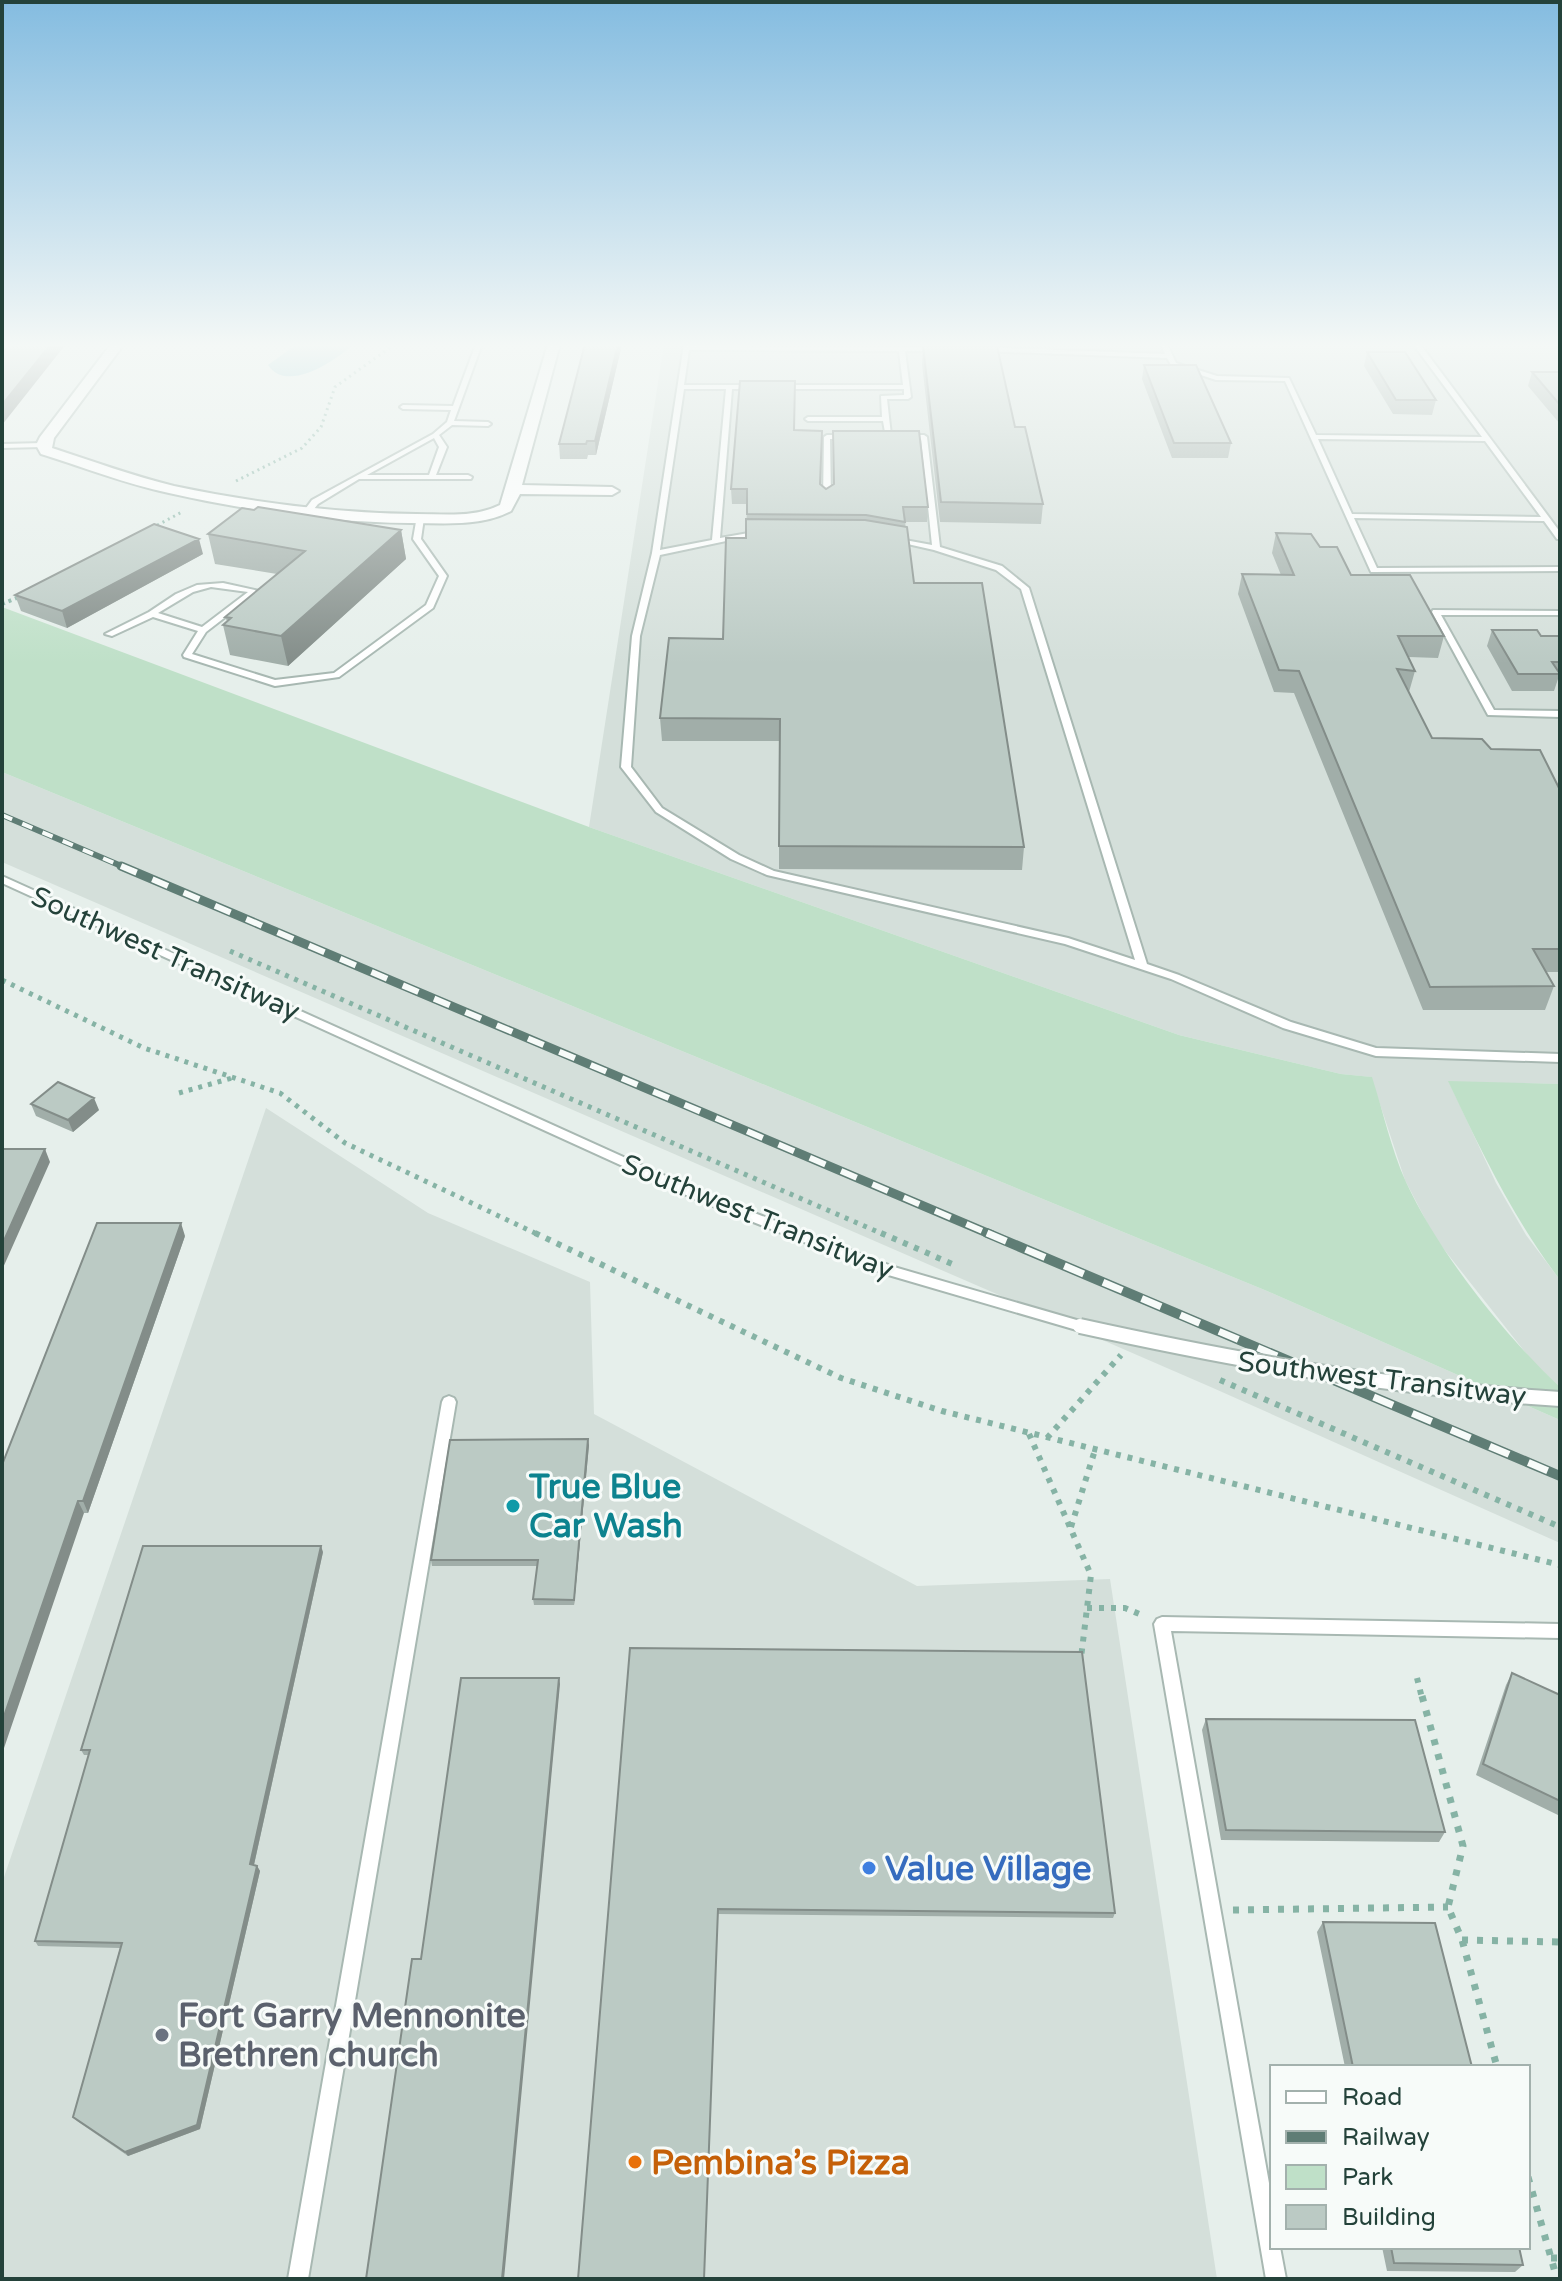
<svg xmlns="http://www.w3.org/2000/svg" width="1562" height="2281" font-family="'Varela Round',sans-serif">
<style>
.built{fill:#d4dfda}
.green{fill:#bfe0c8}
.water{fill:#8ec9d4}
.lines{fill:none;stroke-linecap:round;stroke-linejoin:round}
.service-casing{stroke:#a8b8b2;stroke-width:4}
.minor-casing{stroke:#a8b8b2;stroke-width:4}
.path-far4{stroke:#86b3a5;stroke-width:3;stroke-dasharray:2 4;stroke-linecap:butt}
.path-far3{stroke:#86b3a5;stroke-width:4;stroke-dasharray:3 4;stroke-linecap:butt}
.path-far2{stroke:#86b3a5;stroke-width:5;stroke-dasharray:4 6;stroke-linecap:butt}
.path-far1{stroke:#86b3a5;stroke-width:6;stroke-dasharray:5 7;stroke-linecap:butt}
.path{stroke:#86b3a5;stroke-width:7;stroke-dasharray:6 9;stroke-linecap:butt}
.service{fill:#fff;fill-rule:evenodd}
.minor{fill:#fff;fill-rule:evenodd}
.rail-far2-casing{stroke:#5f7d75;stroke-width:6}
.rail-far1-casing{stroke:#5f7d75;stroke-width:9}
.rail-casing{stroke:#5f7d75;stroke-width:10}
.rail-far2{stroke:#f7fbf9;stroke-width:4;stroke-dasharray:11;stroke-linecap:butt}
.rail-far1{stroke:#f7fbf9;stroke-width:6;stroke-dasharray:17;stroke-linecap:butt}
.rail{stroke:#f7fbf9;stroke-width:7;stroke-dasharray:21;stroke-linecap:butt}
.service-bridge-casing{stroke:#a8b8b2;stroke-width:18;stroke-linecap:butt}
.service-bridge{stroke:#fff;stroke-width:14}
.wall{fill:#a1aea9}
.shaded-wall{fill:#838d89}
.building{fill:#bbcac4;stroke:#838d89;stroke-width:2}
.culture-dot{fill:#0f9aa8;stroke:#f7fbf9;stroke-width:3}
.shop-dot{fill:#3f7fe0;stroke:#f7fbf9;stroke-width:3}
.worship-dot{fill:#6b7280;stroke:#f7fbf9;stroke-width:3}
.food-dot{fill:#e8710a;stroke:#f7fbf9;stroke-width:3}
.labels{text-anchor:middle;stroke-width:6;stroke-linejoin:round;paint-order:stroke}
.street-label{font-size:28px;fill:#24423a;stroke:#f7fbf9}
.near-culture-label{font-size:34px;font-weight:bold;fill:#0d838f;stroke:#f7fbf9;text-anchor:start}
.near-shop-label{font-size:34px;font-weight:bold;fill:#366cbe;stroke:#f7fbf9;text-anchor:start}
.near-worship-label{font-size:34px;font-weight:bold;fill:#5b616d;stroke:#f7fbf9;text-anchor:start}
.near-food-label{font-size:34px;font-weight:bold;fill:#c56008;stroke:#f7fbf9;text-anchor:start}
</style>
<rect width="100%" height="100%" fill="#e6efeb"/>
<path class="built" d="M 664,344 L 1560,344 L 1560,1084 L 1449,1082 L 1496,1183 L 1526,1235 L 1560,1280 L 1560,1387 L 1533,1362 L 1435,1238 L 1405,1180 L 1371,1077 L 1341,1074 L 1179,1035 L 589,827 Z
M 2,772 L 1267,1291 L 1560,1420 L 1560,1543 L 1213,1388 L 2,862 Z
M 266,1108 L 428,1213 L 590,1282 L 594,1414 L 917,1586 L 1110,1579 L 1217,2279 L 2,2279 L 2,1883 Z"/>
<path class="green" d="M 2,607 L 589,827 L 1179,1035 L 1341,1074 L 1372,1077 C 1383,1111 1391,1149 1406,1182 C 1439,1253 1503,1334 1560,1387 L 1560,1420 L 1267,1291 L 2,772 Z
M 1448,1081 L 1560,1084 L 1560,1280 C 1512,1216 1482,1153 1448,1081 Z"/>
<path class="water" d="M 297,344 L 354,344 C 336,360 287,394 268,365 Z"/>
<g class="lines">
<g class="service-casing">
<path id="service" d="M 476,344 L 482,344 L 454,421 L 488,422 L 491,424 L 488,426 L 452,425 L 439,435 L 447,447 L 436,475 L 468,475 L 472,477 L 471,479 L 359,479 L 318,504 L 310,514 L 304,514 L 303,512 L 312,500 L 433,434 L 447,422 L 451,410 L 403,409 L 400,407 L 403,405 L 453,406 ZM 434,438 L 439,447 L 429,475 L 367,475 Z
M 684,344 L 690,344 L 690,346 L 930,347 L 930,344 L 936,344 L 937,349 L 934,351 L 905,351 L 911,397 L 908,399 L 887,399 L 891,435 L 924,435 L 927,437 L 940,547 L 1002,566 L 1029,588 L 1147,964 L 1179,975 L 1291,1022 L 1376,1048 L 1560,1054 L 1560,1062 L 1376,1056 L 1283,1028 L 1171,979 L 1065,944 L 767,875 L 731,859 L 656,812 L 621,767 L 632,636 L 652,553 ZM 689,350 L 899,351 L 903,385 L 782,385 L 779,387 L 782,389 L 904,389 L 904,395 L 881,396 L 882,417 L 808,417 L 805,419 L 808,421 L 883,421 L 886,438 L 921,439 L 932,545 L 894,538 L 890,540 L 934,550 L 996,570 L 1021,589 L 1135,960 L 1068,938 L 774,871 L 739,855 L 662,808 L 631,767 L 640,636 L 660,555 L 764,533 L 760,531 L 720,538 L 732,389 L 756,389 L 759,387 L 756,385 L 684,385 ZM 684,389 L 726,389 L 712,540 L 660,550 Z
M 1161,344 L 1167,344 L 1176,363 L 1217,376 L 1289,378 L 1316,435 L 1482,437 L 1413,344 L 1420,344 L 1560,532 L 1560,539 L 1557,539 L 1544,521 L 1354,518 L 1377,568 L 1560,567 L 1560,571 L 1371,572 L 1285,381 L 1216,380 L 1171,365 L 1167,358 L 981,351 L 978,349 L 981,347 L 1165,354 ZM 1318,439 L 1485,441 L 1541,517 L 1352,514 Z
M 827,435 L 849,435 L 852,437 L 849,439 L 830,439 L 831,499 L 827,501 L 823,499 L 824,437 Z
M 2,444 L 43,443 L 47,445 L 43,447 L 2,448 Z
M 417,516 L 424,518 L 421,539 L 447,576 L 433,608 L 339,677 L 275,686 L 184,657 L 183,655 L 198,631 L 153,617 L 112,636 L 105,634 L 149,612 L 176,594 L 197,585 L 223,583 L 259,591 L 206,632 L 192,654 L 275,680 L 334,673 L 426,605 L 439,576 L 413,539 ZM 211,587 L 248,592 L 202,627 L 158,613 L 193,592 Z
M 1433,610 L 1560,611 L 1560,615 L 1441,615 L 1494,710 L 1560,711 L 1560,717 L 1488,715 L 1432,612 Z
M 2,876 L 703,1193 L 894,1267 L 1080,1321 L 1085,1322 L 1087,1326 L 1085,1330 L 1080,1331 L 885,1274 L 695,1199 L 2,883 Z
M 449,1396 L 454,1398 L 456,1402 L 308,2279 L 288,2279 L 442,1402 L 444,1398 Z
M 1162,1617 L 1560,1624 L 1560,1638 L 1171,1631 L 1272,2200 L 1272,2247 L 1280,2247 L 1286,2279 L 1266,2279 L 1154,1624 L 1157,1619 Z"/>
</g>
<g class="minor-casing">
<path id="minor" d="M 111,344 L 124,344 L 54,438 L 52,448 C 92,461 133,476 174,486 C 254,503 335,513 416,514 C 445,514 474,518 500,505 L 548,344 L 560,344 L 522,485 L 612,487 L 619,491 L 612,495 L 520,494 L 511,511 C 480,527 445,523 410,523 C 329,522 248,511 169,493 C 126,484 83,467 41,454 L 36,445 L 40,437 Z"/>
</g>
<path class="path-far4" d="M 236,481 L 302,448 L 321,427 L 335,387 L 395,344
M 152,528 L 182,512"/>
<path class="path-far3" d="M 2,604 L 19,597"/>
<path class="path-far2" d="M 230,951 L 885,1235
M 2,980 L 144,1048 L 280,1093 L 345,1143 L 539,1235
M 179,1093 L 232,1078"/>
<path class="path-far1" d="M 535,1233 L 841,1378 L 942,1411 L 1560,1565
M 881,1233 L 957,1266
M 1220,1380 L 1560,1527
M 1029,1434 L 1091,1575 L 1081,1658
M 1047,1438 L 1121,1355
M 1071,1527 L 1095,1450
M 1087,1608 L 1125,1608 L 1144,1616
M 1417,1678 L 1422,1698"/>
<path class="path" d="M 1422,1696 L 1463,1846 L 1448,1907 L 1462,1940 L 1497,2067
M 1233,1910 L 1448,1907
M 1462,1940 L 1560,1942
M 1528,2177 L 1557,2279
M 1551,2258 L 1560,2258"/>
<use href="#service" class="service"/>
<use href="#minor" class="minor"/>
<g class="rail-far2-casing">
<path id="rail-far2" d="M 2,815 L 126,868"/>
</g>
<g class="rail-far1-casing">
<path id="rail-far1" d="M 121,866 L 992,1235"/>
</g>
<g class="rail-casing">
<path id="rail" d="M 987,1233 L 1560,1476"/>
</g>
<use href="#rail-far2" class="rail-far2"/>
<use href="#rail-far1" class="rail-far1"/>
<use href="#rail" class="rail"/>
<g class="service-bridge-casing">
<path id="service-bridge" d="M 1080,1326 C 1239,1361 1397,1389 1560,1399"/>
</g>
<use href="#service-bridge" class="service-bridge"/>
</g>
<path class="wall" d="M 585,344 L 622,344 L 596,455 L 588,455 L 587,459 L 560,459 L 559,444 Z
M 1553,344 L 1560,344 L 1560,353 Z
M 923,346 L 1015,427 L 1043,504 L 1041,524 L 940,522 L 922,364 Z
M 1367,352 L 1436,400 L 1432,415 L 1393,414 L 1364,366 Z
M 1144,365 L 1231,443 L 1228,458 L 1172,458 L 1142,379 Z
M 1532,372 L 1560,372 L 1560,424 L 1528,386 Z
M 794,430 L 820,484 L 826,489 L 928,507 L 927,522 L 905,522 L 914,583 L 1024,847 L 1022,870 L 779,869 L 779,741 L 662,741 L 660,718 L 723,639 L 746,538 L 747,504 L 732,504 L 731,489 Z
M 401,530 L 406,559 L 288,666 L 230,655 L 223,625 L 227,621 L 225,617 L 277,574 L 215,564 L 208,534 Z
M 1276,533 L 1320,547 L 1351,575 L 1444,636 L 1438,658 L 1409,657 L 1415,671 L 1409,692 L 1432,738 L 1491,749 L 1560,790 L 1560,972 L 1546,972 L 1554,986 L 1545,1010 L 1423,1010 L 1294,693 L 1274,692 L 1238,594 L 1242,574 L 1281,575 L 1272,553 Z
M 203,554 L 67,628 L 21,611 L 15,595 Z
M 1492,630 L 1541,636 L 1560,636 L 1560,679 L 1558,679 L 1554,691 L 1512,691 L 1487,646 Z
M 31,1104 L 99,1110 L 73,1132 L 36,1116 Z
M 185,1236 L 88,1513 L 84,1513 L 2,1465 Z
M 589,1445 L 574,1605 L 534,1605 L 533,1599 L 537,1566 L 432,1566 L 431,1560 Z
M 323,1552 L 254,1865 L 257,1866 L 260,1871 L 200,2129 L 128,2156 L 77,2121 L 73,2117 L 120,1948 L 38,1946 L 35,1941 L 89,1755 L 84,1755 L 81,1750 Z
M 630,1648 L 1115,1913 L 1113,1918 L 718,1914 Z
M 1512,1673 L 1560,1695 L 1560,1816 L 1476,1775 L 1506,1685 Z
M 1206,1719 L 1445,1832 L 1439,1842 L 1221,1840 L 1202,1730 Z
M 1323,1922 L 1472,2067 L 1345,2067 L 1317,1932 Z
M 1382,2247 L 1519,2247 L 1523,2265 L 1515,2272 L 1387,2271 Z"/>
<path class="shaded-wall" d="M 51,344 L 66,344 L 2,425 L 2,405 Z
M 618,344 L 622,344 L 596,455 L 595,441 Z
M 401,530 L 406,559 L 288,666 L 281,636 Z
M 199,539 L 203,554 L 67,628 L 62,611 Z
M 94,1098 L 99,1110 L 73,1132 L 68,1120 Z
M 45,1149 L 50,1162 L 2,1270 L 2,1245 Z
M 181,1223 L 185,1236 L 88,1513 L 83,1501 Z
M 588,1439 L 589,1445 L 574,1605 L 574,1600 Z
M 78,1501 L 84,1513 L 2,1754 L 2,1722 Z
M 321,1546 L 323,1552 L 253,1869 L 250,1864 Z
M 559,1678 L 560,1684 L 504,2279 L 502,2279 Z
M 257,1866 L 260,1871 L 200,2129 L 128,2156 L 125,2152 Z"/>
<path class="building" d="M 10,344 L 51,344 L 2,405 L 2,354 Z
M 585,344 L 618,344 L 595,441 L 587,441 L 586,444 L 559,444 Z
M 923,346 L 997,346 L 1015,427 L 1025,427 L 1043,504 L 941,502 Z
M 1367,352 L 1405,352 L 1436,400 L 1396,400 Z
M 1144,365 L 1196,365 L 1231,443 L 1174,443 Z
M 1532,372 L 1560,372 L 1560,405 Z
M 740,381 L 795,381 L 794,430 L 822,431 L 820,484 L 826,489 L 834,484 L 833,431 L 919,431 L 928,507 L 903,507 L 905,522 L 866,515 L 747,514 L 747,489 L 731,489 Z
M 258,507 L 401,530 L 281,636 L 223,625 L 231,618 L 225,617 L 305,551 L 208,534 L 242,508 L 254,510 Z
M 746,519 L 865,520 L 907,527 L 914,583 L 982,583 L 1024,847 L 779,846 L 780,719 L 660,718 L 669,638 L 723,639 L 726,538 L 746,538 Z
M 154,524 L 199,539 L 62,611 L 15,595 Z
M 1276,533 L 1311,534 L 1320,547 L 1337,547 L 1351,575 L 1410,575 L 1444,636 L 1398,636 L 1415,671 L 1397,669 L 1432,738 L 1482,739 L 1491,749 L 1540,750 L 1560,790 L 1560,949 L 1533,949 L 1554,986 L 1430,987 L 1299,671 L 1279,670 L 1242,574 L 1294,575 Z
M 1492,630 L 1537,630 L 1541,636 L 1560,636 L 1560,662 L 1552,662 L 1560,674 L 1518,674 Z
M 58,1082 L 94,1098 L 68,1120 L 31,1104 Z
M 2,1149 L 45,1149 L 2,1245 Z
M 97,1223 L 181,1223 L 83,1501 L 78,1501 L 2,1722 L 2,1465 Z
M 588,1439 L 574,1600 L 533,1599 L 538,1560 L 431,1560 L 450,1440 Z
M 143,1546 L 321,1546 L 250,1864 L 257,1866 L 197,2125 L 125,2152 L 73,2117 L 122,1943 L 35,1941 L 90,1750 L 81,1750 Z
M 630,1648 L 1082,1652 L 1115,1913 L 718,1909 L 704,2279 L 578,2279 Z
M 1512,1673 L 1560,1695 L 1560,1801 L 1483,1764 Z
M 461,1678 L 559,1678 L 502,2279 L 366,2279 L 412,1959 L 421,1959 Z
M 1206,1719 L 1415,1720 L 1445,1832 L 1226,1830 Z
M 1323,1922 L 1435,1923 L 1472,2067 L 1353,2067 Z
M 1391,2247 L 1519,2247 L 1523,2265 L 1394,2263 Z"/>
<linearGradient id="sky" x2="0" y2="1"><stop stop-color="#84bce0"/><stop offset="0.52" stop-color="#f4f8f6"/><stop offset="1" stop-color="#f4f8f6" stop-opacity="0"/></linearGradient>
<rect width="1562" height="664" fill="url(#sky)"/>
<circle class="culture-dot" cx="513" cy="1506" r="8"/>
<circle class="shop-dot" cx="869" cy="1868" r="8"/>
<circle class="worship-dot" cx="162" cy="2035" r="8"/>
<circle class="food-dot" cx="635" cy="2162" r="8"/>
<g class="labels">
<g class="street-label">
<text transform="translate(166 953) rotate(24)" y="10">Southwest Transitway</text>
<text transform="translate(758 1216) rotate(22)" y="10">Southwest Transitway</text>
<text transform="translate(1382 1378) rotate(7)" y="10">Southwest Transitway</text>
</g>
<g class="near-culture-label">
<text x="529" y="1498">True Blue<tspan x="529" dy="39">Car Wash</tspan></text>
</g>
<g class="near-shop-label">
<text x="885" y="1880">Value Village</text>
</g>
<g class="near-worship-label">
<text x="178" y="2027">Fort Garry Mennonite<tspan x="178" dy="39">Brethren church</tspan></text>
</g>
<g class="near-food-label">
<text x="651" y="2174">Pembina’s Pizza</text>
</g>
</g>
<rect width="1562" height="2281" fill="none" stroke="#24423a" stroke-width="8"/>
<rect x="1270" y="2065" width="260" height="184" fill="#f7fbf9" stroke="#a3b1ad" stroke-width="2"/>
<rect x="1286" y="2091" width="40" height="12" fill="#ffffff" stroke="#a3b1ad" stroke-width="2"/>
<text x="1342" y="2105" font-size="24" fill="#24423a">Road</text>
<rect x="1286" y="2131" width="40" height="12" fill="#5f7d75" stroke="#a3b1ad" stroke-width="2"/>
<text x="1342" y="2145" font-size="24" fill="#24423a">Railway</text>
<rect x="1286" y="2165" width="40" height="24" fill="#bfe0c8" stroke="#a3b1ad" stroke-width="2"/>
<text x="1342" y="2185" font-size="24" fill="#24423a">Park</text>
<rect x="1286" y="2205" width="40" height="24" fill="#bbcac4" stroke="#a3b1ad" stroke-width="2"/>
<text x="1342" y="2225" font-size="24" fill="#24423a">Building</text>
</svg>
